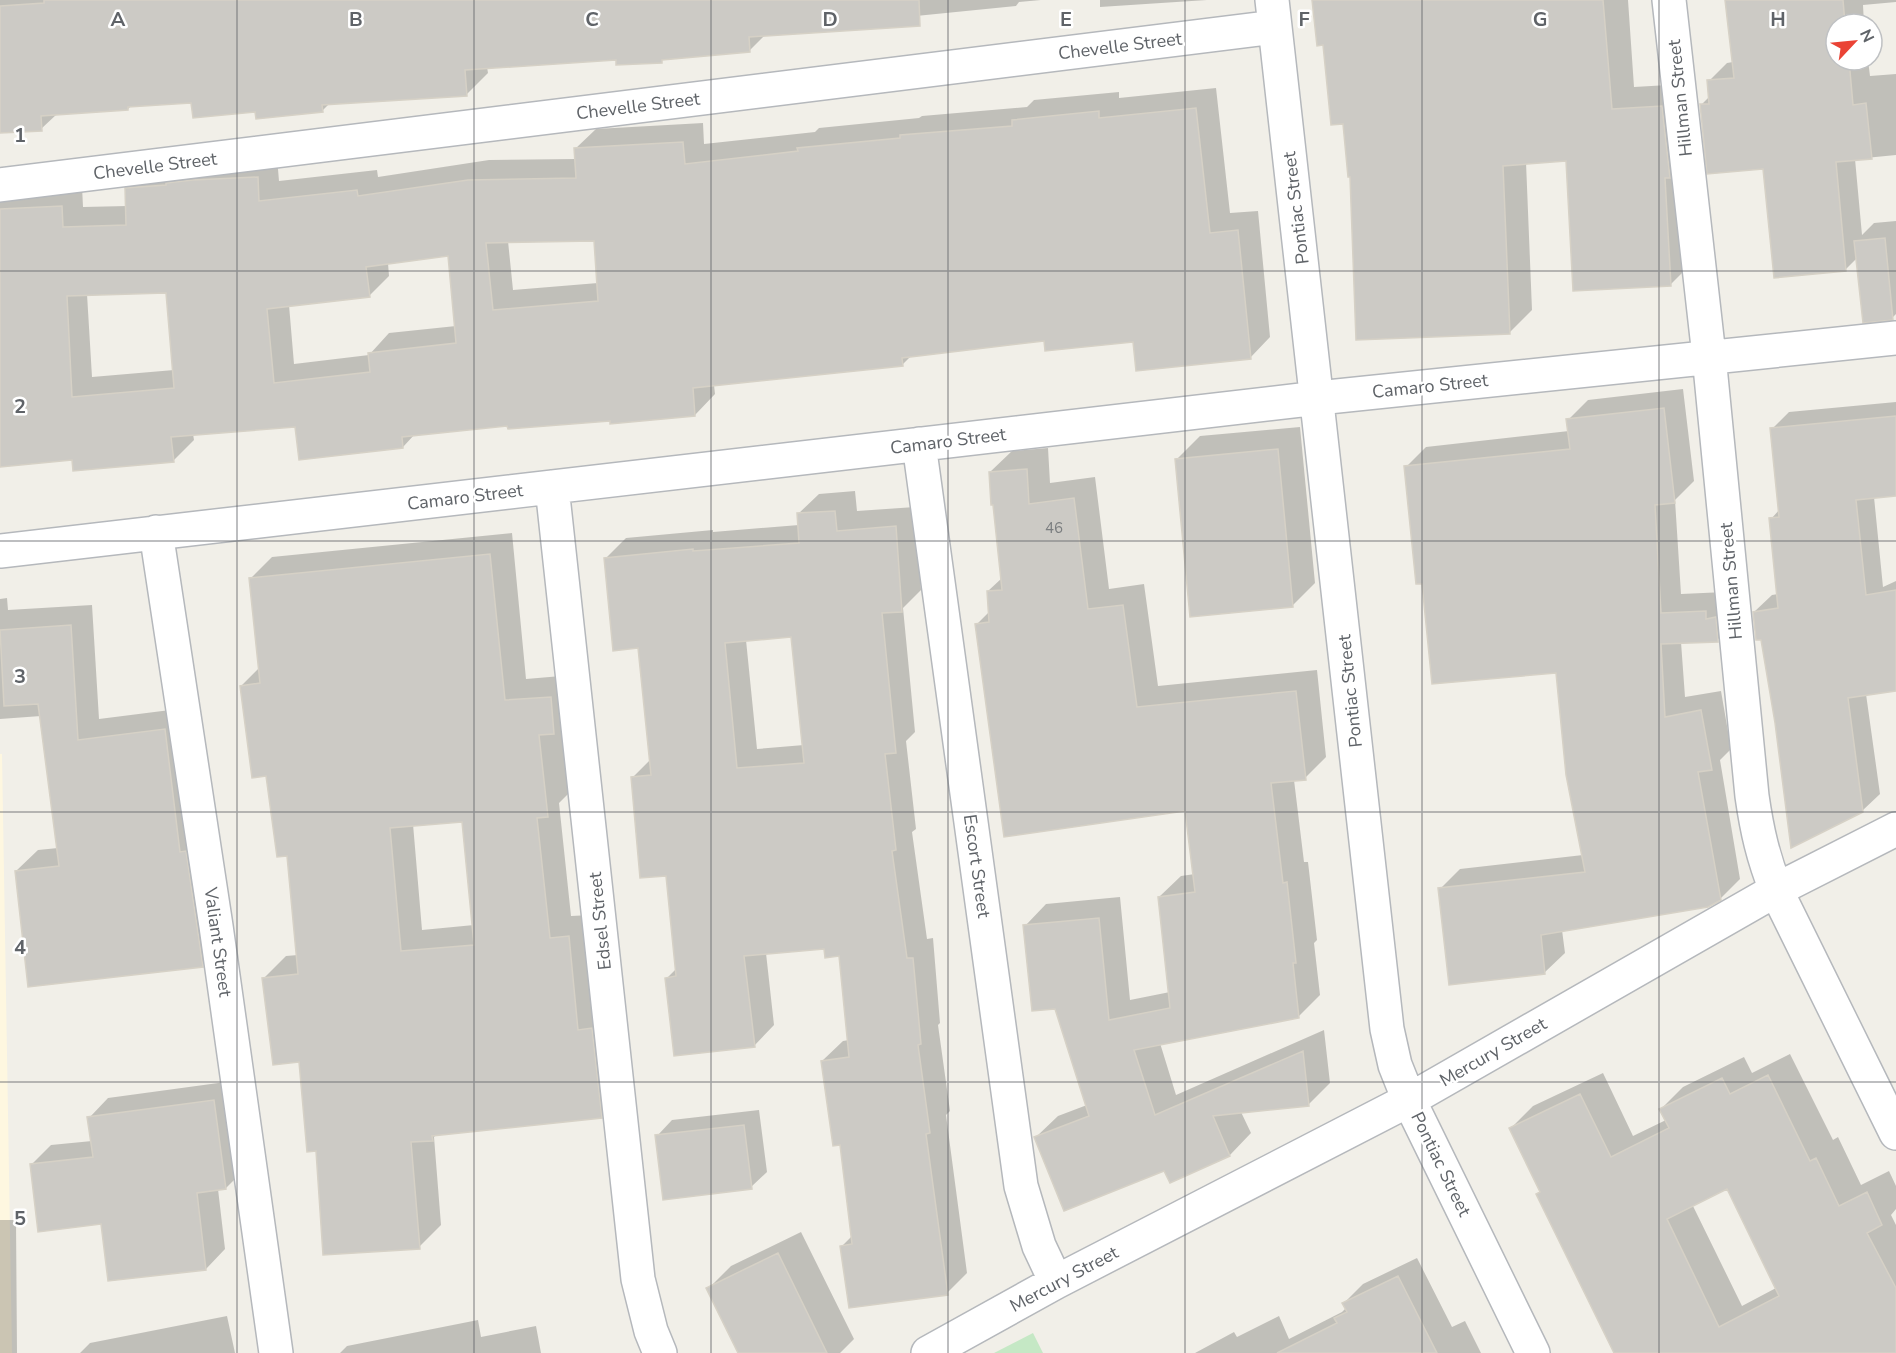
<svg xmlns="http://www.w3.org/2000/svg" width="1896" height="1353" font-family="'Nunito Sans',sans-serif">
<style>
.commercial{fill:#fef7e0}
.green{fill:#c5e8c5}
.shadow{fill:#0003;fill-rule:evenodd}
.building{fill:#cccac5;stroke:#d6d1c6;stroke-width:1.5;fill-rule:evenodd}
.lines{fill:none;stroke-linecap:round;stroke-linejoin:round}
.minor-casing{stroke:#b5b8bc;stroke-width:36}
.minor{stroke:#fff;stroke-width:33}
.grid{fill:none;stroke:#5f6368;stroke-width:1.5;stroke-opacity:0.55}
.labels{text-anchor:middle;stroke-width:5;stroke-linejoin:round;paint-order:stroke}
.number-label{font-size:15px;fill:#7a7d7f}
.street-label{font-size:18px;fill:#5f6368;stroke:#fff}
.grid-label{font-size:20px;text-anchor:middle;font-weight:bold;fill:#5f6368;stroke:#fff;stroke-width:5;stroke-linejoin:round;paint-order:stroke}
</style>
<rect width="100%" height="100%" fill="#f1efe8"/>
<path class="commercial" d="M 0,754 L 2,754 L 12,1353 L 0,1353 Z"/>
<path class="green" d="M 1033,1333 L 1043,1353 L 994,1353 Z"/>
<path class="shadow" d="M 0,0 L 1041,0 L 1019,2 L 1016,6 L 876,20 L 766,34 L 750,50 L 665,58 L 661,61 L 617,59 L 487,67 L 488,73 L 466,95 L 330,103 L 322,111 L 256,111 L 193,101 L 131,106 L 128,109 L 57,114 L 41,129 L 0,131 Z
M 1100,0 L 1207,0 L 1100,7 Z
M 1313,0 L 1628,0 L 1634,87 L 1685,84 L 1693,262 L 1670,285 L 1567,160 L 1526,162 L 1532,310 L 1509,333 L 1352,175 L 1344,122 Z
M 1727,0 L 1896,0 L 1896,2 L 1863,5 L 1864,24 L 1836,24 L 1836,60 L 1868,60 L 1870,76 L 1896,74 L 1896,155 L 1855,159 L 1862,235 L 1874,223 L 1896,221 L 1896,314 L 1892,318 L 1858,257 L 1846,269 L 1765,168 L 1701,105 L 1710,96 L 1709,81 L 1727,63 L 1733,62 Z
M 1216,88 L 1230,213 L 1258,211 L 1270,337 L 1250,358 L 1135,340 L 1046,339 L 912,355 L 902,365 L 714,385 L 715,394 L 695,415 L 509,424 L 415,434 L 403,447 L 297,426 L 193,434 L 194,440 L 173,461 L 73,459 L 0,466 L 0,190 L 82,186 L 83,207 L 127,206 L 126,189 L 147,169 L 277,157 L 279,181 L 377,170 L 378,177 L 489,160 L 576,159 L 575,149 L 596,129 L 703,123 L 704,144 L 815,132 L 819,128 L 919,118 L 922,116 L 1027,107 L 1034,100 L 1119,92 L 1119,98 ZM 595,239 L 598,283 L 513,290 L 508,241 ZM 450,255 L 456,326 L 389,333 L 369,355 L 294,364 L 289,305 L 369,296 L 389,276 L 388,263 ZM 167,291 L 174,370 L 92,377 L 87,294 Z
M 1683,389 L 1694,481 L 1675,500 L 1681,594 L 1725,592 L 1738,620 L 1717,640 L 1681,642 L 1685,697 L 1721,691 L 1731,749 L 1720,760 L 1740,879 L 1720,899 L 1562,930 L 1565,953 L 1544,973 L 1440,889 L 1460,869 L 1583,855 L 1557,671 L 1423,582 L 1406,467 L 1426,447 L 1569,431 L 1568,420 L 1588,400 Z
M 1896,402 L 1896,495 L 1874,497 L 1883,587 L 1896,581 L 1896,689 L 1866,694 L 1880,794 L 1862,811 L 1776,723 L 1762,639 L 1754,612 L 1772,595 L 1778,594 L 1771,519 L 1780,509 L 1772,429 L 1789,412 Z
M 1300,427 L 1315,583 L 1292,606 L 1177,459 L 1200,436 Z
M 1048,448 L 1050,483 L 1095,477 L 1109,589 L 1144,584 L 1158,686 L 1317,670 L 1326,757 L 1305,778 L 1294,780 L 1304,862 L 1308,862 L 1317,940 L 1314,943 L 1320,995 L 1298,1017 L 1160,1043 L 1176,1095 L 1324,1030 L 1330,1083 L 1308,1105 L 1241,1112 L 1251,1133 L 1230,1155 L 1165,1169 L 1036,1137 L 1058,1116 L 1087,1105 L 1056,1007 L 1025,926 L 1046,904 L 1120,897 L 1130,1000 L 1170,992 L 1159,897 L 1181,876 L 1195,874 L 1187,810 L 976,625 L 990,611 L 988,591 L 1002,578 L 990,472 L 1012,451 Z
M 855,491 L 857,511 L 915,507 L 921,590 L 903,608 L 915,732 L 906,741 L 916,829 L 912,832 L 927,939 L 933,938 L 940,1023 L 938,1025 L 950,1111 L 946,1115 L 967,1273 L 947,1293 L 842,1246 L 853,1235 L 841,1144 L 822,1061 L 843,1041 L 849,1040 L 840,954 L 825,947 L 766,953 L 774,1025 L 754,1046 L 667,978 L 677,968 L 667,874 L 633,777 L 651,759 L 639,647 L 606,558 L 626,538 L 713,530 L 713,532 L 799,525 L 798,514 L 819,494 ZM 792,635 L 804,745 L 757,749 L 746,640 Z
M 512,533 L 526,679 L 573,675 L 569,793 L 559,803 L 571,916 L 591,915 L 623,1095 L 601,1117 L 437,1134 L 434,1137 L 441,1225 L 419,1247 L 317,1149 L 300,1060 L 264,978 L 286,956 L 298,955 L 289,854 L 241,686 L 260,667 L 250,579 L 272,557 ZM 463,820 L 474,925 L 422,930 L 413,824 Z
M 7,598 L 8,610 L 92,605 L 99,719 L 186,708 L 223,944 L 202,965 L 16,871 L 38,850 L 58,848 L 41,716 L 0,719 L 0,599 Z
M 1790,1054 L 1833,1140 L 1838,1137 L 1861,1185 L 1889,1171 L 1896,1186 L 1896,1209 L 1891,1215 L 1896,1225 L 1896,1353 L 1616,1353 L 1511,1128 L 1533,1106 L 1603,1073 L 1633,1136 L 1666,1120 L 1661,1109 L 1683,1087 L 1744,1057 L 1752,1073 ZM 1727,1187 L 1776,1288 L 1742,1306 L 1692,1204 Z
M 233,1081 L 245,1169 L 226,1188 L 218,1189 L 225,1249 L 206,1269 L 102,1222 L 32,1164 L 51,1145 L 92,1141 L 89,1118 L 108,1098 Z
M 759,1110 L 767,1172 L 751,1187 L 657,1136 L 672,1120 Z
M 0,1220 L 16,1220 L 17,1353 L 0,1353 Z
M 801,1232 L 854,1339 L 840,1353 L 739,1353 L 708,1289 L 731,1266 Z
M 1417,1258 L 1452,1327 L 1465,1321 L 1481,1353 L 1195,1353 L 1234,1332 L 1237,1337 L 1279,1316 L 1289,1339 L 1342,1312 L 1346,1308 L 1344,1303 L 1363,1284 Z
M 227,1316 L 235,1353 L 80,1353 L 90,1343 Z
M 478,1320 L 481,1337 L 536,1326 L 541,1353 L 340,1353 L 347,1346 Z"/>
<path class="building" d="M 44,0 L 919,0 L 920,26 L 749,37 L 750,52 L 662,60 L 662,63 L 616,65 L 616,60 L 465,70 L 467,96 L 322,105 L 323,112 L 256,119 L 255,112 L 193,118 L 191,103 L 128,107 L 128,110 L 41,116 L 42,131 L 0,133 L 0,6 L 44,3 Z
M 1312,0 L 1603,0 L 1612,109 L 1662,106 L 1670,178 L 1665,178 L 1671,286 L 1573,291 L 1566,161 L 1503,166 L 1510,334 L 1356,340 L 1350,177 L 1348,177 L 1343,124 L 1331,125 L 1323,45 L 1317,46 Z
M 1725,0 L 1843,0 L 1845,24 L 1836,24 L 1836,60 L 1849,60 L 1853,105 L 1866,103 L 1872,159 L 1836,162 L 1846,271 L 1774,278 L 1763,169 L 1707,174 L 1700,104 L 1709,104 L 1707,80 L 1734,78 Z
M 1196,108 L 1210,233 L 1238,230 L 1251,359 L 1136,371 L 1133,342 L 1045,351 L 1044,341 L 902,358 L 903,366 L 693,388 L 695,416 L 610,424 L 610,421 L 508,429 L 507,426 L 402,437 L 403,448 L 299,460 L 295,427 L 171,437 L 174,462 L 73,471 L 72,460 L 0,467 L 0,209 L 62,206 L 63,227 L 126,225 L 125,188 L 166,185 L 166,183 L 193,180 L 258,177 L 259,201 L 357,190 L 358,196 L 468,180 L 576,178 L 574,148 L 683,142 L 685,164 L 798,151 L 797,148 L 900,138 L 900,135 L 1012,126 L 1012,120 L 1099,111 L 1099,118 ZM 594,241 L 598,301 L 493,310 L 486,243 ZM 448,256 L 456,343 L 368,353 L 370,372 L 274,383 L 267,309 L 370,297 L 366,267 ZM 166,293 L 174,388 L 72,397 L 67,296 Z
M 1885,238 L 1893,320 L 1863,323 L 1854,241 Z
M 1664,408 L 1675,503 L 1655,505 L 1661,613 L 1706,611 L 1706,619 L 1716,617 L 1718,642 L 1661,644 L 1665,717 L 1701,710 L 1712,770 L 1698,772 L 1721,900 L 1708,907 L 1541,935 L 1545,974 L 1449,985 L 1438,888 L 1585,872 L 1566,775 L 1556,673 L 1432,684 L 1422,584 L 1416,584 L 1404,466 L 1570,449 L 1566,419 Z
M 1896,416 L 1896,496 L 1856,500 L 1866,595 L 1896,590 L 1896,691 L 1848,698 L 1863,812 L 1791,848 L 1775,723 L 1761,640 L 1756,640 L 1753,612 L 1778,608 L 1769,518 L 1779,517 L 1770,428 Z
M 1278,449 L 1293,607 L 1190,617 L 1175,459 Z
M 1027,469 L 1029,504 L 1074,498 L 1088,609 L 1123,605 L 1137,707 L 1296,691 L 1306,780 L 1271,783 L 1283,883 L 1287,882 L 1296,963 L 1293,963 L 1299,1018 L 1134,1050 L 1155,1115 L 1303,1051 L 1309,1106 L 1213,1116 L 1230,1156 L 1170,1183 L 1164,1171 L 1064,1211 L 1034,1137 L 1089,1116 L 1055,1009 L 1032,1011 L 1023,925 L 1099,918 L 1109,1020 L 1170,1008 L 1158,897 L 1195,892 L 1185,811 L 1004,837 L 975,624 L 989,622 L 987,591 L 1002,590 L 993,505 L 991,505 L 989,472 Z
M 835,511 L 837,531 L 896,526 L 902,612 L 882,613 L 896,753 L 885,754 L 896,850 L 892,851 L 907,958 L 913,958 L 921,1044 L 918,1045 L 930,1133 L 926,1134 L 948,1295 L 849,1308 L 840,1246 L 852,1244 L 840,1145 L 833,1146 L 821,1061 L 849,1057 L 839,956 L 825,958 L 824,949 L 744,956 L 755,1047 L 674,1056 L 665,978 L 676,976 L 666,876 L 640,878 L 631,777 L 651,775 L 638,648 L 613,651 L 604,558 L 693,549 L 693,551 L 799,543 L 797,513 ZM 791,637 L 804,763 L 737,768 L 725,643 Z
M 490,554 L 505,700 L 551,697 L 554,734 L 539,735 L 548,817 L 537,818 L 550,938 L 569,936 L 578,1030 L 592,1028 L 602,1118 L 432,1136 L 433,1141 L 411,1142 L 420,1249 L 323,1255 L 316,1151 L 307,1152 L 299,1062 L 273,1065 L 262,978 L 298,974 L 287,856 L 277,857 L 266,776 L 252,778 L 240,686 L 260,683 L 249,578 ZM 462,822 L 474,945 L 401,951 L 390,828 Z
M 71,625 L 78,740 L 165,729 L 180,852 L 186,851 L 203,967 L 28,987 L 15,871 L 59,866 L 38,704 L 4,706 L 0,630 Z
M 1768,1075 L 1810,1161 L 1816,1158 L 1839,1206 L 1867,1192 L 1882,1225 L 1867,1233 L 1896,1288 L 1896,1353 L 1614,1353 L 1536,1194 L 1540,1192 L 1509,1128 L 1580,1094 L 1611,1157 L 1669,1128 L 1659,1109 L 1722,1078 L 1730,1094 ZM 1727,1189 L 1779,1296 L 1719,1327 L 1667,1219 Z
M 214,1100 L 226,1189 L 197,1193 L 206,1270 L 108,1281 L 101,1224 L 38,1232 L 30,1164 L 93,1157 L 87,1117 Z
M 744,1125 L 752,1189 L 663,1200 L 655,1135 Z
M 778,1253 L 827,1353 L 738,1353 L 706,1288 Z
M 1398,1276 L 1437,1353 L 1277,1353 L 1337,1323 L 1334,1318 L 1347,1312 L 1342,1303 Z"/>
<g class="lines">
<g class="minor-casing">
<path id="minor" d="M 1272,0 L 1387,1029 L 1395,1065 L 1409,1100 L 1533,1353
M 1669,0 L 1709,356 L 1752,796 C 1757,831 1763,857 1776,890 L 1896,1133
M 0,185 L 1275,27
M 919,444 L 1021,1186 L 1039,1246 L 1056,1282
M 552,487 L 638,1279 L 651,1331 L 660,1353
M 156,532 L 216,926 L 276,1353
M 0,551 L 1318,398 L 1896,338
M 928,1353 L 1056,1282 L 1409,1100 L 1776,890 L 1896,829"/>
</g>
<use href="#minor" class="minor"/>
</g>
<path class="grid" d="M 237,0 L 237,1353M 474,0 L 474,1353M 711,0 L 711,1353M 948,0 L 948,1353M 1185,0 L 1185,1353M 1422,0 L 1422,1353M 1659,0 L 1659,1353M 0,271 L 1896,271M 0,541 L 1896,541M 0,812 L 1896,812M 0,1082 L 1896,1082"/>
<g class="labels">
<g class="number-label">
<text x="1054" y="533">46</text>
</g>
<g class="street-label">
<text transform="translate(1120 46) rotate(-7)" y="6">Chevelle Street</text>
<text transform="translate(1680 98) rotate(-96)" y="6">Hillman Street</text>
<text transform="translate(638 106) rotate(-7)" y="6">Chevelle Street</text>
<text transform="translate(155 166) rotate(-7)" y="6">Chevelle Street</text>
<text transform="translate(1296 208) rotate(-97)" y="6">Pontiac Street</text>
<text transform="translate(1430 386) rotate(-6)" y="6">Camaro Street</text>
<text transform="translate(948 441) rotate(-7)" y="6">Camaro Street</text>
<text transform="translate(465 497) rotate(-7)" y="6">Camaro Street</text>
<text transform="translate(1731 581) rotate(-95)" y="6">Hillman Street</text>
<text transform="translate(1350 691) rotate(-96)" y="6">Pontiac Street</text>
<text transform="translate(977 866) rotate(82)" y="6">Escort Street</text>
<text transform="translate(600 921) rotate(-96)" y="6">Edsel Street</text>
<text transform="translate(218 942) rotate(82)" y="6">Valiant Street</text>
<text transform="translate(1493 1052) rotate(-30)" y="6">Mercury Street</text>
<text transform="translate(1441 1164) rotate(64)" y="6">Pontiac Street</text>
<text transform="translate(1064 1279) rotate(-28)" y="6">Mercury Street</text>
</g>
</g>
<g class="grid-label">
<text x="118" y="26">A</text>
<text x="356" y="26">B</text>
<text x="592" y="26">C</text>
<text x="830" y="26">D</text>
<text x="1066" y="26">E</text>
<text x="1304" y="26">F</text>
<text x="1540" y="26">G</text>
<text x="1778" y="26">H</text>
<text x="20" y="142">1</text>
<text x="20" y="413">2</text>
<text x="20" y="683">3</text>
<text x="20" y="954">4</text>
<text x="20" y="1225">5</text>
</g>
<g transform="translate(1854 42) rotate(64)"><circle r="28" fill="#ffffff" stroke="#bfc1c3" stroke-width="1.5"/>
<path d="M0-4.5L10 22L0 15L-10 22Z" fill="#ea4335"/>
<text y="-9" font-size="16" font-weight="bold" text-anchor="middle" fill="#5f6368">N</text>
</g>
</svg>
